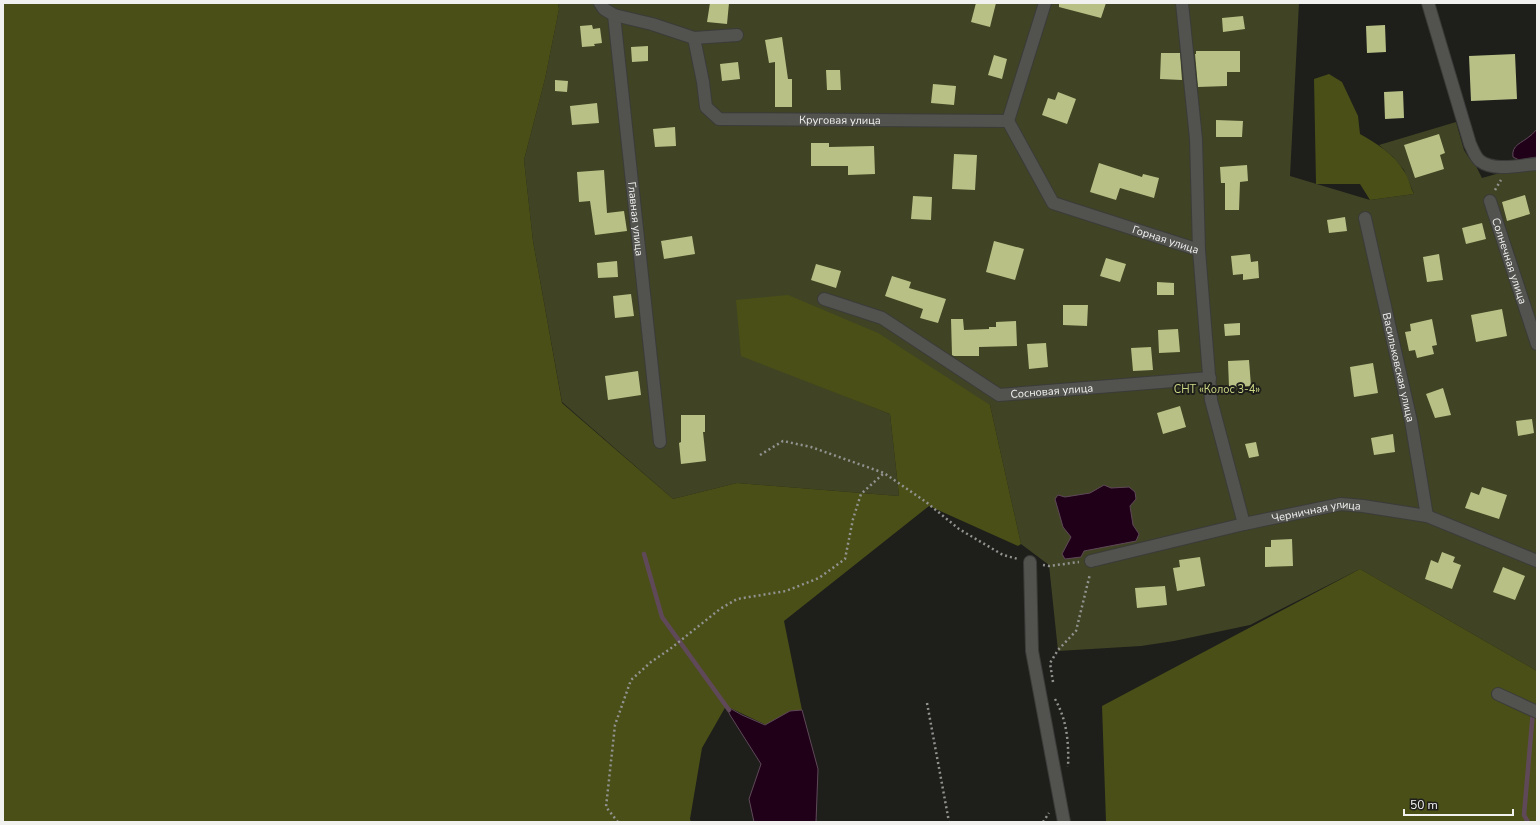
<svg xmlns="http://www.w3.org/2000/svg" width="1540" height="825" font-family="'Nunito Sans',sans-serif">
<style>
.green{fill:#404424}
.forest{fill:#4a4f17}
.water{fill:#200018;stroke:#5f4959}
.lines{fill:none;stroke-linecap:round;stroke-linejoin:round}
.stream{stroke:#5f4959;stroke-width:4.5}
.building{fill:#b8c086}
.minor-casing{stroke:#3b3b39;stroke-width:14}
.path{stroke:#929390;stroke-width:2.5;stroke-dasharray:2 3;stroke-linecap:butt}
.minor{stroke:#52524f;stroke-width:12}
.labels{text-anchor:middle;stroke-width:4;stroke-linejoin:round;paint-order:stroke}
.street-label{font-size:11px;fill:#f1f2f0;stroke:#1e1e1b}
.park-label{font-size:11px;fill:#ced985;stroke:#1e1e1b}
</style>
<rect width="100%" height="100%" fill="#1e1e1b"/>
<path class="green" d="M 558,3 L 1299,3 L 1290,176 L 1370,200 L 1414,194 L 1404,170 L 1393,157 L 1379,145 L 1456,122 L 1464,150 L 1469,158 L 1475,164 L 1482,178 L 1507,171 L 1537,168 L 1537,671 L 1360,569 L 1250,625 L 1174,641 L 1141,646 L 1058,651 L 1049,565 L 1021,544 L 990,405 L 741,355 L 890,414 L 899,496 L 737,483 L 673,499 L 562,402 L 533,241 L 524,160 L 545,79 L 559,9 Z"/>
<path class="forest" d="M 3,3 L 558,3 L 559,9 L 545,79 L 524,160 L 533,241 L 562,403 L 673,499 L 737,483 L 899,496 L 890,414 L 741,356 L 736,300 L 788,295 L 878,333 L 990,405 L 1021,544 L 1018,546 L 929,506 L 784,621 L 802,710 L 790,711 L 766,725 L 726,706 L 702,748 L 690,819 L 691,822 L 3,822 Z
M 1329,74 L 1342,82 L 1358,116 L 1360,134 C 1376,143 1394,154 1404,171 C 1409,178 1410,187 1414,194 L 1370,200 L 1360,184 L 1316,184 L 1314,79 Z
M 1360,569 L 1537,671 L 1537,822 L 1106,822 L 1102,706 Z"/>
<path class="water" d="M 1537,129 L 1537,157 L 1519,160 L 1513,157 C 1511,145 1522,143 1530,136 C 1533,134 1535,131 1537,129 Z
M 1104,485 L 1111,488 L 1129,487 L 1135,492 L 1136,499 L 1130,506 L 1133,525 L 1139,534 L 1136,541 L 1084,551 L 1081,557 L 1065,559 L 1062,554 L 1071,537 L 1063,527 L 1055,499 L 1058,495 L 1065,497 L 1090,493 Z
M 726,706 L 742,715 L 765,725 L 790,711 L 802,710 L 818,769 L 816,822 L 754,822 L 749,799 L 761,764 L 730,715 Z"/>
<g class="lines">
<path class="stream" d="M 644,554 L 662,617 L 729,710
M 1528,822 L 1524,815 L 1533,711"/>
</g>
<path class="building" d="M 710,3 L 729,3 L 727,24 L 707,22 Z
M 976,3 L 996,3 L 990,27 L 971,22 Z
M 1059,3 L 1106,3 L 1101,18 L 1059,7 Z
M 1243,16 L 1245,29 L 1223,32 L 1222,18 Z
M 592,25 L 593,29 L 600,28 L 602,43 L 594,44 L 595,46 L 582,47 L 580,26 Z
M 1385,25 L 1386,52 L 1367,53 L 1366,26 Z
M 782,37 L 788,79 L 792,79 L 792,107 L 775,107 L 775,62 L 769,63 L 765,40 Z
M 648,46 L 648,61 L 632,62 L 631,47 Z
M 1196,51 L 1240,51 L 1240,72 L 1227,72 L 1227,86 L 1198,87 L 1195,54 L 1196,54 Z
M 1161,53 L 1180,53 L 1182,80 L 1160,79 Z
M 1515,54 L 1517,99 L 1471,101 L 1469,56 Z
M 994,55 L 1007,59 L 1002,79 L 988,75 Z
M 738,62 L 740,79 L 722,81 L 720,64 Z
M 826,70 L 840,70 L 841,90 L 827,90 Z
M 555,80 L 568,81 L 567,92 L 555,91 Z
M 933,84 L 956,86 L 954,105 L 931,103 Z
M 1403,91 L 1404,118 L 1385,119 L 1384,92 Z
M 1058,92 L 1076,99 L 1067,124 L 1042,115 L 1048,98 L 1055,100 Z
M 597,103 L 599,123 L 572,125 L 570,106 Z
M 1216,120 L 1243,121 L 1242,137 L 1216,137 Z
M 675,127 L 676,146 L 655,147 L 653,129 Z
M 1439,134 L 1445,153 L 1440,155 L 1444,169 L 1415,178 L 1404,145 Z
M 811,143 L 829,143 L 829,147 L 874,146 L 875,174 L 848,175 L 848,166 L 811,166 Z
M 954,154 L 977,155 L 975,190 L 952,189 Z
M 1099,163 L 1142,177 L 1143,174 L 1159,178 L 1154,198 L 1120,188 L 1116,200 L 1090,192 Z
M 1247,165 L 1248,181 L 1240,182 L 1239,210 L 1225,210 L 1225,183 L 1221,183 L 1220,167 Z
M 604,170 L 607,213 L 624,211 L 627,231 L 595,235 L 590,201 L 579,202 L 577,172 Z
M 1525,195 L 1530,214 L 1507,221 L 1502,202 Z
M 913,196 L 932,197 L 931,220 L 911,219 Z
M 1345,217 L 1347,231 L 1329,233 L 1327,220 Z
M 1482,223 L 1486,239 L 1466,244 L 1462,228 Z
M 692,236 L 695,254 L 664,259 L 661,241 Z
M 994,241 L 1024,249 L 1015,280 L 986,272 Z
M 1250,254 L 1251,262 L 1258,261 L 1259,278 L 1243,280 L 1243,274 L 1233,275 L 1231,256 Z
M 1439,254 L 1443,280 L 1427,282 L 1423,257 Z
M 1106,258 L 1126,264 L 1120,282 L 1100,276 Z
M 617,261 L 618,277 L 598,278 L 597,263 Z
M 816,264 L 841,271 L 836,288 L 811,280 Z
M 892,276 L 911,282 L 909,288 L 946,299 L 938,323 L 920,318 L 923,309 L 885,296 Z
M 1157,282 L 1174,283 L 1174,295 L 1157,295 Z
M 631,294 L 634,316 L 615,318 L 613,296 Z
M 1063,305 L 1088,305 L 1087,326 L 1063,325 Z
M 1502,309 L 1507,336 L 1476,342 L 1471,315 Z
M 951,319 L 963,319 L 964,330 L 989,329 L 989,327 L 996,327 L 996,322 L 1016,321 L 1017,346 L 979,347 L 979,356 L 954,356 L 952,355 Z
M 1432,319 L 1437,345 L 1432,346 L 1434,354 L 1417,358 L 1415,350 L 1409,351 L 1405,332 L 1411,331 L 1410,324 Z
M 1240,323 L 1240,335 L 1225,336 L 1224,324 Z
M 1178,329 L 1180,352 L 1159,353 L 1158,330 Z
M 1046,343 L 1048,367 L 1029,369 L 1027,344 Z
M 1151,347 L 1153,370 L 1133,371 L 1131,348 Z
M 1249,360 L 1251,386 L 1229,387 L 1228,361 Z
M 1373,363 L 1378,393 L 1354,397 L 1350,367 Z
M 638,371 L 641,395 L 608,400 L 605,376 Z
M 1443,388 L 1451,415 L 1435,418 L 1426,394 Z
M 1180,406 L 1186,427 L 1163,434 L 1157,413 Z
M 681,415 L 705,415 L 705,432 L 703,432 L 706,461 L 681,464 L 679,443 L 681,442 Z
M 1532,419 L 1534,433 L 1518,436 L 1516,421 Z
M 1393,434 L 1395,452 L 1374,455 L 1371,438 Z
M 1256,442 L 1259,456 L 1249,458 L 1245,444 Z
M 1482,487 L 1507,495 L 1499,519 L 1465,508 L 1471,492 L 1479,495 Z
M 1292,539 L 1293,566 L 1265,567 L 1265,547 L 1271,547 L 1271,540 Z
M 1442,552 L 1455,557 L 1453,562 L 1461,565 L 1452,589 L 1425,579 L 1431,560 L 1438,563 Z
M 1200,557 L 1205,586 L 1177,591 L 1173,568 L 1180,567 L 1179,560 Z
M 1503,567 L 1525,576 L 1515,600 L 1493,592 Z
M 1165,586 L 1167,605 L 1137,608 L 1135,588 Z"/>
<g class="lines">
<g class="minor-casing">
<g id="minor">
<path id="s1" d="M 600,3 L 604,9 L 614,15 L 660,442"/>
<path d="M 1428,3 L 1470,144 C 1473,150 1475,157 1480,161 C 1495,172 1520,165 1537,164"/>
<path id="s2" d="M 614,15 L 652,24 L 694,38 L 703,82 L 706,107 L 719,119 L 1008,121 L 1045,3"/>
<path d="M 694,38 L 737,35"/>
<path id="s3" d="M 1008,121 L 1053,203 L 1199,250 L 1196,139 L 1182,3"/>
<path id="s4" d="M 1490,201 L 1537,344"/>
<path id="s5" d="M 1365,218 L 1411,421 L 1427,516"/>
<path d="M 1199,250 L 1211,400 L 1244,524"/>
<path id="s6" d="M 824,299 L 882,318 L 999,395 L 1210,378"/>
<path id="s7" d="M 1091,561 L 1244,524 L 1341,504 L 1363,506 L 1427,516 L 1537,561"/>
<path d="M 1030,562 L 1032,651 L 1064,822"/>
<path d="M 1498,694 L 1537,712"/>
</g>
</g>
<path class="path" d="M 1495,190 L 1501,180
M 760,455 L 783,441 L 811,447 L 884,473 L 926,502 L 959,529 L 1003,555 L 1018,559
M 1043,565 L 1049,566 L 1079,562
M 1053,682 L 1050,663 L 1058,650 L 1076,631 L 1090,574
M 1055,699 C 1067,720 1069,743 1068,767
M 927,703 L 949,822
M 618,822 L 606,807 L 615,725 L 631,680 L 651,662 L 670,649 L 720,609 L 737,599 L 786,591 L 819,578 L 845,559 L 853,519 L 861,494 L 884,473
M 1043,822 L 1049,813"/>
<use href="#minor" class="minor"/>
</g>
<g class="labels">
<g class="street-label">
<text dy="4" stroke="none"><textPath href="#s2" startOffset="292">Круговая улица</textPath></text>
<text dy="4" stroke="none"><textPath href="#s1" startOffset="224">Главная улица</textPath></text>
<text dy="4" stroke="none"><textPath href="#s3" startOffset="212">Горная улица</textPath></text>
<text dy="4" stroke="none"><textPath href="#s4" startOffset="63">Солнечная улица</textPath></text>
<text dy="4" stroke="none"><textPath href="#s5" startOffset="153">Васильковская улица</textPath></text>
<text dy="4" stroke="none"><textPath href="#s6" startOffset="254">Сосновая улица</textPath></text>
<text dy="4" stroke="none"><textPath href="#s7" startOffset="231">Черничная улица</textPath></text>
</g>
<g class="park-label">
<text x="1217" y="393">СНТ «Колос 3-4»</text>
</g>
</g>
<rect width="1540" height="825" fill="none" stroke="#f1f2f0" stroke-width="8"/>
<path d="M1404 809v6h109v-6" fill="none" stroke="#f1f2f0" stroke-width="2"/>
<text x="1410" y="809" font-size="12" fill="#f1f2f0" stroke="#1e1e1b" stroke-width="3" paint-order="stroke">50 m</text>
</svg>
